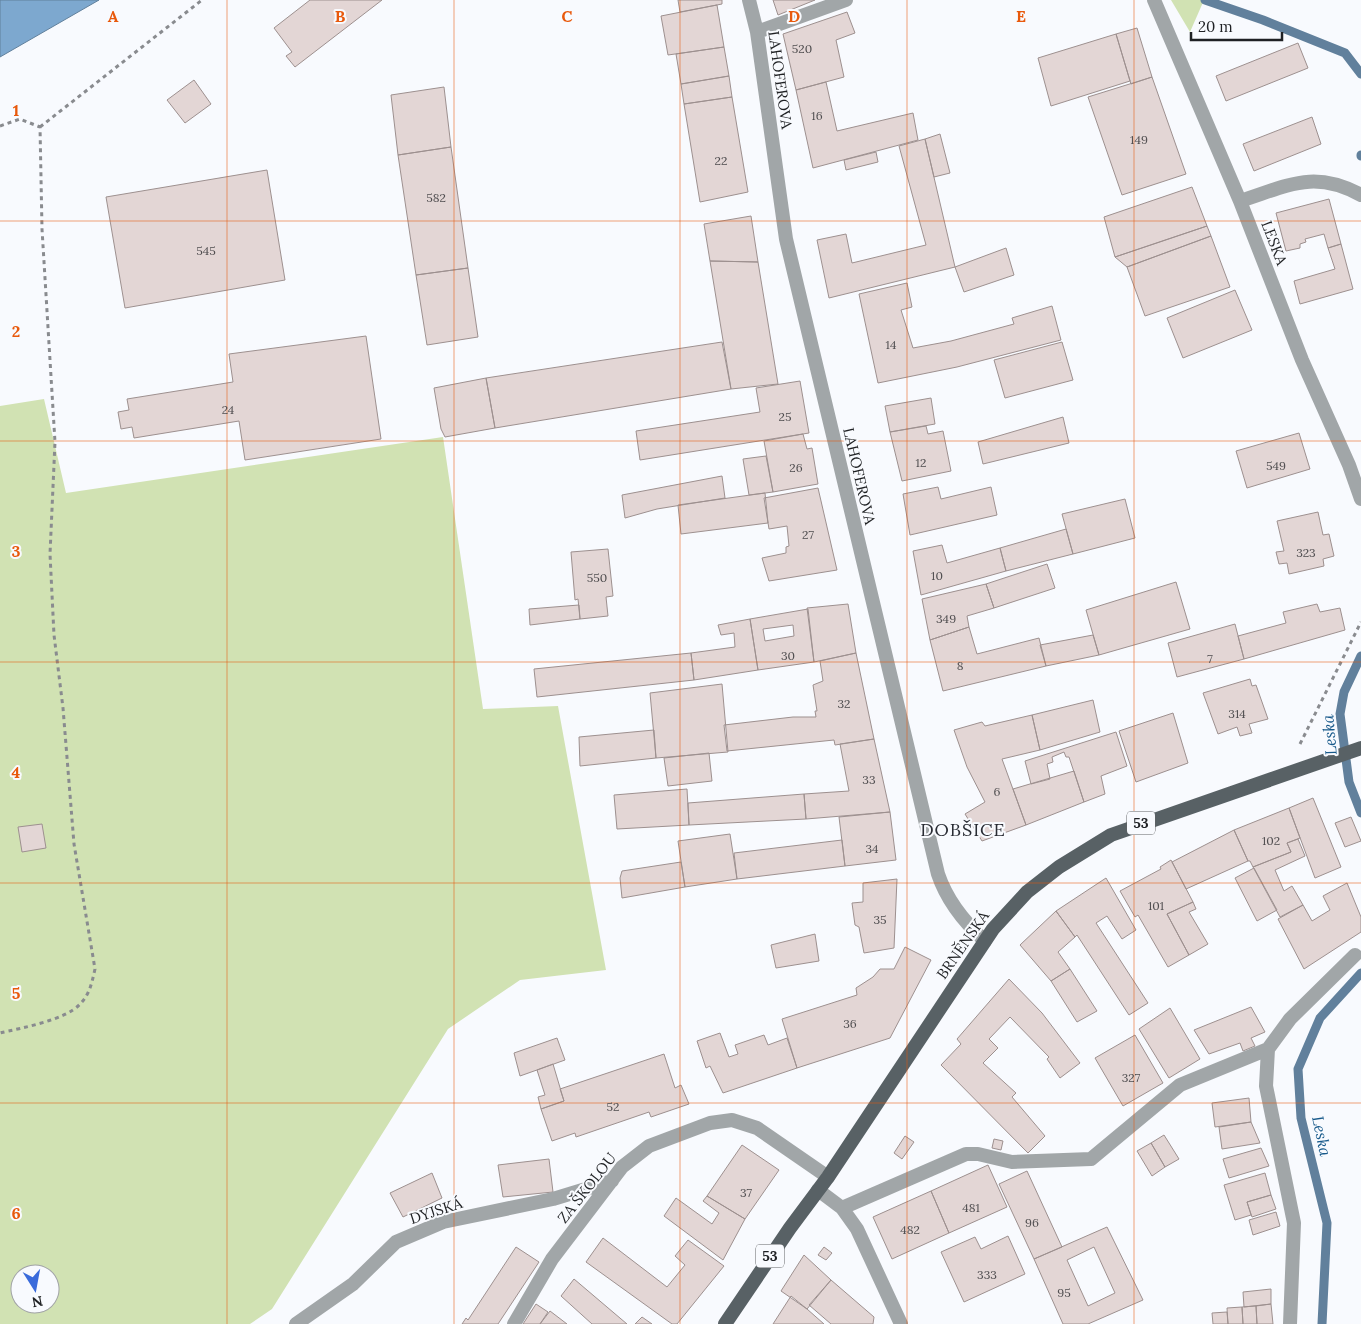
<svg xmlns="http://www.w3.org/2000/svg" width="1361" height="1324" font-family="Lora,serif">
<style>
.green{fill:#d1e2b3;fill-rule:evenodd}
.water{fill:#7da8cf;stroke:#61809c}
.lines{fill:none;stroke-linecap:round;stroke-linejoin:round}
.stream{stroke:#61809c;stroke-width:9}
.building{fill:#e3d6d5;stroke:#9d908f;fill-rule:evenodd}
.path{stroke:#898b8f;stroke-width:3;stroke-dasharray:4 4;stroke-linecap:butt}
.minor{stroke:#a1a6a8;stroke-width:14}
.primary{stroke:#586165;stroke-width:14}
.grid{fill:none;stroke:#e8590c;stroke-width:1;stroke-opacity:0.55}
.labels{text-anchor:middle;stroke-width:4;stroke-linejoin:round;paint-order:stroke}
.number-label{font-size:12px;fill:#504e50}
.shield{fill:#f8fafe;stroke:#606265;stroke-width:1}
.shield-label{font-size:14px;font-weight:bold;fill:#1f2124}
.street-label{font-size:15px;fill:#1f2124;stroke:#f8fafe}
.water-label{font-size:16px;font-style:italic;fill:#17598a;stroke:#f8fafe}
.quarter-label{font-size:18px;letter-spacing:1px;fill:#292c34;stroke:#f8fafe}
.grid-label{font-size:16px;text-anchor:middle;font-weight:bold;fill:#e8590c;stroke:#f8fafe;stroke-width:4;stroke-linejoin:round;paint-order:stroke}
</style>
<rect width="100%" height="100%" fill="#f8fafe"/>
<path class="green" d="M 1171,0 L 1204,0 L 1190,32 Z
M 44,399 L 66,493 L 443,437 L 483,709 L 558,706 L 606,970 L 520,980 L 448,1029 L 272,1309 L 250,1324 L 0,1324 L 0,406 ZM 20,1274 L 50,1274 L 50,1304 L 20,1304 Z"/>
<path class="water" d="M 0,0 L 99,0 L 0,57 Z"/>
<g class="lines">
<path class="stream" d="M 1205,0 L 1263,20 L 1345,53 L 1361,74
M 1361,155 L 1361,156
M 1361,656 L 1344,692 L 1340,714 L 1349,782 L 1361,813
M 1322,1324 L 1327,1223 L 1301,1118 L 1298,1069 L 1320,1018 L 1361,973"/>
</g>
<path class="building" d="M 310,0 L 382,0 L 295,67 L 286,56 L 292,52 L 274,28 Z
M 678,0 L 722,0 L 722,4 L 680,12 Z
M 773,0 L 815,0 L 778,15 Z
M 717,5 L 724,47 L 668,55 L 661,16 Z
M 847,12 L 855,33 L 836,40 L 844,77 L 796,90 L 783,34 Z
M 1137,28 L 1152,77 L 1131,84 L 1116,34 Z
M 1116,34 L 1130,81 L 1051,106 L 1038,58 Z
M 1298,43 L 1308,68 L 1226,101 L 1216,76 Z
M 724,47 L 729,76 L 681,84 L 676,54 Z
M 729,76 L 732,97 L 684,104 L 681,84 Z
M 1152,77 L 1186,174 L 1122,195 L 1088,97 Z
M 194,80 L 211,104 L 185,123 L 167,100 Z
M 826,82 L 837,131 L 913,113 L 918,140 L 813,168 L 796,90 Z
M 444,87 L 451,147 L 398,155 L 391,95 Z
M 732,97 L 748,192 L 700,202 L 684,104 Z
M 1312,117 L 1321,144 L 1254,171 L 1243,144 Z
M 940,134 L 950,173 L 934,177 L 925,139 Z
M 925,139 L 955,267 L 829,298 L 817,240 L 846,234 L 852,263 L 926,245 L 899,146 Z
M 451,147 L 468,268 L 416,275 L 398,155 Z
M 876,152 L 878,162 L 846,170 L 844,160 Z
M 267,170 L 285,280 L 125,308 L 106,197 Z
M 1192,187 L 1207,226 L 1115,257 L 1104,217 Z
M 1329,199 L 1341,244 L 1328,248 L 1324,234 L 1305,239 L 1306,242 L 1300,244 L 1300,248 L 1286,251 L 1276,213 Z
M 751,216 L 758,262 L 710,261 L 704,224 Z
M 1207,226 L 1211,236 L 1127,267 L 1115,257 Z
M 1211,236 L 1230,287 L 1145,316 L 1127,267 Z
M 1341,244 L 1353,289 L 1300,304 L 1294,281 L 1335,269 L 1328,248 Z
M 1006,248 L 1014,275 L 964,292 L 955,267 Z
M 710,261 L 758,262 L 778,384 L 731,389 Z
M 468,268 L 478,337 L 427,345 L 416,275 Z
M 907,283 L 912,307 L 901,310 L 913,348 L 951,341 L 1014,324 L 1012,318 L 1052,306 L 1061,340 L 957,367 L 878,383 L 859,294 Z
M 1235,290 L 1252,330 L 1183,358 L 1167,318 Z
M 366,336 L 381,439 L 245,460 L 239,421 L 134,438 L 132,427 L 121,429 L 118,412 L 129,410 L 127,399 L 233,382 L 229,354 Z
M 722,342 L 731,389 L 495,428 L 486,378 Z
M 1062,342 L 1073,380 L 1005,398 L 994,360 Z
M 486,378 L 495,428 L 445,437 L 441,429 L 434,388 Z
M 800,381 L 809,433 L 640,460 L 636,431 L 760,412 L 756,388 Z
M 931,398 L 935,424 L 890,432 L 885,406 Z
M 1063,417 L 1069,443 L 983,464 L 978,442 Z
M 926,426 L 928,434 L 943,431 L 951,471 L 902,481 L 890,432 Z
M 1299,433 L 1310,469 L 1247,488 L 1236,451 Z
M 803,434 L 807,449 L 812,448 L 818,484 L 773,492 L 764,441 Z
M 766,456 L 773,492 L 749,495 L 743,459 Z
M 722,476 L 725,498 L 657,509 L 625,518 L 622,495 Z
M 938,487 L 941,499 L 991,487 L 997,515 L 910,535 L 903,494 Z
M 818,488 L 837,570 L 769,581 L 762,558 L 786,553 L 786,547 L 789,546 L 787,526 L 769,529 L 764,498 Z
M 765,493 L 768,523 L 681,534 L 678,505 Z
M 1125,499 L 1135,538 L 1073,554 L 1062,514 Z
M 1318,512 L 1323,535 L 1329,534 L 1334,556 L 1323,559 L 1324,566 L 1289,574 L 1287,563 L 1279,564 L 1276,552 L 1284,551 L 1277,521 Z
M 1066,529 L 1073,554 L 1006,571 L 1000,548 Z
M 942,545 L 947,563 L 1000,548 L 1006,571 L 921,595 L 913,551 Z
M 608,549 L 613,596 L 606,597 L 608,616 L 580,619 L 578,599 L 575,600 L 571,552 Z
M 1047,564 L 1055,588 L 994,608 L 986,584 Z
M 1176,582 L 1190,629 L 1099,655 L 1086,610 Z
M 986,584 L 994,608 L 967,616 L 969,627 L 930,640 L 922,599 Z
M 848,604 L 856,653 L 814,662 L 807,608 Z
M 1317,604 L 1320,612 L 1340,608 L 1345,630 L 1244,659 L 1238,636 L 1286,623 L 1283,612 Z
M 579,605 L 580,619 L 530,625 L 529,609 Z
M 808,609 L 814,662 L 758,670 L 750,619 ZM 793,625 L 794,636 L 765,641 L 763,629 Z
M 750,619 L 758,670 L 694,680 L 691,653 L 735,647 L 734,633 L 721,635 L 718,625 Z
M 1235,624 L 1244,659 L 1177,677 L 1168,643 Z
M 969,627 L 977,654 L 1039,638 L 1046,666 L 943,691 L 930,640 Z
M 1093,635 L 1099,655 L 1046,666 L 1040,645 Z
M 691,653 L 694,680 L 537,697 L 534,669 Z
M 856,653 L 874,739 L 835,745 L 834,740 L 727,751 L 724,725 L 793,717 L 816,717 L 815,711 L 817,711 L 813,685 L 823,681 L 820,661 Z
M 1250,679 L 1252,686 L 1256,685 L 1268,719 L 1249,724 L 1252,733 L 1240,736 L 1237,727 L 1218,734 L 1203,693 Z
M 722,684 L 728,752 L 656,758 L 650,693 Z
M 1093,700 L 1100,732 L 1040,750 L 1032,715 Z
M 1173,713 L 1188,763 L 1136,782 L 1119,731 Z
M 1032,715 L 1040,750 L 1002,759 L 1026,825 L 982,841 L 965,814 L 985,802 L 967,767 L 954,730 L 982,722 L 985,726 Z
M 654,730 L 656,758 L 580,766 L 579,737 Z
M 1116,732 L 1127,766 L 1101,776 L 1105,794 L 1084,802 L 1069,757 L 1066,757 L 1064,752 L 1052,757 L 1053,762 L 1047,764 L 1050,779 L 1031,784 L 1025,761 Z
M 874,739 L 890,812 L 806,819 L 804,794 L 849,791 L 840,744 Z
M 709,753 L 712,781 L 668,786 L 664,758 Z
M 1074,771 L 1084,802 L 1026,825 L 1013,789 Z
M 687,789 L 689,825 L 617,829 L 614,795 Z
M 804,794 L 806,819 L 689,825 L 688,803 Z
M 1313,798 L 1341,867 L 1315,878 L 1289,808 Z
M 1289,808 L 1300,838 L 1287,843 L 1291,852 L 1253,867 L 1250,861 L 1248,861 L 1234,830 Z
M 890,812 L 896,860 L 845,866 L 839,817 Z
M 1351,817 L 1361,841 L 1345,847 L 1335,823 Z
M 42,824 L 46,848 L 22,852 L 18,827 Z
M 1234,830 L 1248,861 L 1186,889 L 1172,862 Z
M 730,834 L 737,879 L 685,887 L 678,841 Z
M 1298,839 L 1305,856 L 1275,870 L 1284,891 L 1292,886 L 1303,905 L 1280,917 L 1253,867 L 1291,852 L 1287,843 Z
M 842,840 L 845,866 L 737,879 L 734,853 Z
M 1171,860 L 1193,902 L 1167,914 L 1189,955 L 1168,967 L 1138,915 L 1135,917 L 1120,891 L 1161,869 L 1160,867 Z
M 681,862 L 685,887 L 622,898 L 620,878 L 622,871 Z
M 1254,868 L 1277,910 L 1257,921 L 1235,878 Z
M 1106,878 L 1136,930 L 1122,939 L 1107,916 L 1096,923 L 1148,1003 L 1129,1015 L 1077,935 L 1075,937 L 1056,911 Z
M 897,879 L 894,948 L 864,953 L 859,927 L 855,925 L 852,903 L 863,902 L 863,883 Z
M 1347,883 L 1361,917 L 1361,932 L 1304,969 L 1278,919 L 1303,905 L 1312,921 L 1330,910 L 1323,896 Z
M 1193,902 L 1196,909 L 1189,912 L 1208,944 L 1189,955 L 1167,914 Z
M 1056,911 L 1075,937 L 1058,952 L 1070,969 L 1051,981 L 1020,945 Z
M 815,934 L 819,961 L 776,968 L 771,945 Z
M 905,947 L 931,960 L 890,1038 L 797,1068 L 782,1019 L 857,995 L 856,988 L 873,977 L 880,969 L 894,969 Z
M 1070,969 L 1097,1011 L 1077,1022 L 1051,981 Z
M 1009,979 L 1042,1013 L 1080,1063 L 1060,1078 L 1047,1059 L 1049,1057 L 1010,1017 L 989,1039 L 998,1048 L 983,1063 L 1016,1093 L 1012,1097 L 1045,1136 L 1028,1153 L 941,1065 L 961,1044 L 957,1039 Z
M 1251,1007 L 1265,1032 L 1251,1038 L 1255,1046 L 1243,1051 L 1240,1043 L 1209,1054 L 1194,1030 Z
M 1170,1008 L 1200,1059 L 1169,1078 L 1139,1029 Z
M 720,1033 L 729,1057 L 738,1054 L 735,1045 L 764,1035 L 768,1045 L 787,1038 L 797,1068 L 723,1093 L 710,1066 L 706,1068 L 697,1041 Z
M 1135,1035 L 1163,1083 L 1123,1106 L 1095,1058 Z
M 557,1038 L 565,1060 L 520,1076 L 514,1053 Z
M 664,1054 L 675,1088 L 681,1085 L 689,1104 L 651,1117 L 649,1112 L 576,1137 L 575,1133 L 552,1141 L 541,1109 L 564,1101 L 560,1089 Z
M 553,1064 L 564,1101 L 541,1109 L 538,1097 L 545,1095 L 537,1070 Z
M 1249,1098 L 1251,1122 L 1215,1127 L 1212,1103 Z
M 1251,1122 L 1260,1143 L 1222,1149 L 1219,1127 Z
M 1164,1135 L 1179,1159 L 1165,1167 L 1151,1143 Z
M 905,1136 L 914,1142 L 902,1159 L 894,1153 Z
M 994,1139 L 1003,1141 L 1001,1150 L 992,1148 Z
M 1151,1143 L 1165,1167 L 1152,1176 L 1137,1151 Z
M 742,1145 L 779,1170 L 745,1219 L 707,1196 Z
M 1261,1148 L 1269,1166 L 1229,1178 L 1223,1159 Z
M 549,1159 L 553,1192 L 503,1197 L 498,1165 Z
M 988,1165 L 1007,1207 L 949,1233 L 931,1191 Z
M 1027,1171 L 1062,1247 L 1034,1259 L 999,1184 Z
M 432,1173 L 442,1198 L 403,1217 L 390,1193 Z
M 1265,1173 L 1271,1195 L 1247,1202 L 1251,1215 L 1235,1220 L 1224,1185 Z
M 931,1191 L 949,1233 L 892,1259 L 873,1217 Z
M 1271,1195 L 1276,1209 L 1252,1217 L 1247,1202 Z
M 707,1196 L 745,1219 L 723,1260 L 664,1216 L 676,1198 L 712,1224 L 719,1213 L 703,1201 Z
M 1276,1212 L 1280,1226 L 1253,1235 L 1249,1220 Z
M 1107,1227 L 1143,1300 L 1088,1324 L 1063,1324 L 1034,1259 ZM 1094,1247 L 1115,1293 L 1088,1306 L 1067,1260 Z
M 1008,1236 L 1025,1274 L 964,1302 L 941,1252 L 975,1237 L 981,1249 Z
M 603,1238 L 667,1287 L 685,1265 L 675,1256 L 688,1240 L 724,1266 L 677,1324 L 672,1324 L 586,1262 Z
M 516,1247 L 539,1262 L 498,1324 L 462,1324 L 466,1318 L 468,1320 Z
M 824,1247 L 832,1253 L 826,1260 L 818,1255 Z
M 804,1255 L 831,1280 L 807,1309 L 781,1291 Z
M 574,1279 L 627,1324 L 592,1324 L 561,1296 Z
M 831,1280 L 874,1317 L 873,1324 L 831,1324 L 809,1305 Z
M 1271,1289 L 1271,1304 L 1244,1307 L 1243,1292 Z
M 791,1296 L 807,1309 L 824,1324 L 773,1324 Z
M 536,1304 L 548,1312 L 540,1324 L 523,1324 Z
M 1271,1304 L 1273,1324 L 1257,1324 L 1256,1306 Z
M 1256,1306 L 1257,1324 L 1243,1324 L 1242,1307 Z
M 1242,1307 L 1243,1324 L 1228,1324 L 1227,1308 Z
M 550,1311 L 567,1324 L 540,1324 Z
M 1227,1312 L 1228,1324 L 1213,1324 L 1212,1313 Z
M 642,1317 L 652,1324 L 635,1324 Z"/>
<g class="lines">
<path class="path" d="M 0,126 L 20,119 L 40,127 L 42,229 L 55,442 L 50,554 L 54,635 L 63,708 L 74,844 L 95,969 C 92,982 90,994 80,1004 C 66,1020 21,1028 0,1033
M 40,127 L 202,0
M 1300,744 L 1361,622"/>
<path class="minor" d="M 749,0 L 757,32 L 786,239 L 938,874 C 947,901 964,922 985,941
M 1154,0 L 1240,201 L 1302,360 L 1349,465 L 1361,499
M 757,32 L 846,0
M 1240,201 C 1288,186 1313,169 1361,195
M 1268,1049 L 1266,1086 L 1294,1223 L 1290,1324
M 1268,1049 L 1290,1019 L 1355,955
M 818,1190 L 842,1208 L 857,1229 L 901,1324
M 842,1208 L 966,1154 L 978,1154 L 1012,1162 L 1091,1159 L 1180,1085 L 1268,1049
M 296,1324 L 353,1284 L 396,1242 L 443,1222 L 553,1199 L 612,1181
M 514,1324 L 552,1259 L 622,1167 L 649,1146 L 710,1123 L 732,1120 L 757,1128 L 828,1177"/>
<path class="primary" d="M 725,1324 L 790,1228 L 828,1177 L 993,929 L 1027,892 L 1059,867 L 1111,835 L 1361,748"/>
</g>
<path class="grid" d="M 227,0 L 227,1324M 454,0 L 454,1324M 680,0 L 680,1324M 907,0 L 907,1324M 1134,0 L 1134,1324M 0,221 L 1361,221M 0,441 L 1361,441M 0,662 L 1361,662M 0,883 L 1361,883M 0,1103 L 1361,1103"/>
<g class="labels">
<g class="number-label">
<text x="802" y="53">520</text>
<text x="817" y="120">16</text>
<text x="1139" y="144">149</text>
<text x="721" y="165">22</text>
<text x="436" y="202">582</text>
<text x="206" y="255">545</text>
<text x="891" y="349">14</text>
<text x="228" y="414">24</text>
<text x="785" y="421">25</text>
<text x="921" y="467">12</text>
<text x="1276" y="470">549</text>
<text x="796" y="472">26</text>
<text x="808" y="539">27</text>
<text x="1306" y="557">323</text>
<text x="937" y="580">10</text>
<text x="597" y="582">550</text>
<text x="946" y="623">349</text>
<text x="788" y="660">30</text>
<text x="1210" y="663">7</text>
<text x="960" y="670">8</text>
<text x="844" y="708">32</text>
<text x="1237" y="718">314</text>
<text x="869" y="784">33</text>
<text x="997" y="796">6</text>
<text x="1271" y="845">102</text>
<text x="872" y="853">34</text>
<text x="1156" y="910">101</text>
<text x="880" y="924">35</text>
<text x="850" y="1028">36</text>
<text x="1131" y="1082">327</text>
<text x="613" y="1111">52</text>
<text x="746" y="1197">37</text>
<text x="971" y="1212">481</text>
<text x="1032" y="1227">96</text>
<text x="910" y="1234">482</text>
<text x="987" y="1279">333</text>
<text x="1064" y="1297">95</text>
</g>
<g class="shield">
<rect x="1127" y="811.5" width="28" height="23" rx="4"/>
<rect x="756" y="1244.5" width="28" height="23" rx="4"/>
</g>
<g class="shield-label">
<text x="1141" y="828">53</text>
<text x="770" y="1261">53</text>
</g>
<g class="street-label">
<text transform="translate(780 80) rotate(82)" y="5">LAHOFEROVA</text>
<text transform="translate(1274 243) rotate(69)" y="5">LESKA</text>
<text transform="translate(859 476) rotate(77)" y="5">LAHOFEROVA</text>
<text transform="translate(963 945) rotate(-55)" y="5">BRNĚNSKÁ</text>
<text transform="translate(587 1188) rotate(-52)" y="5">ZA ŠKOLOU</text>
<text transform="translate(436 1211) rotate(-18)" y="5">DYJSKÁ</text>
</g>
<g class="water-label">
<text transform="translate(1329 735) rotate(-95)" y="6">Leska</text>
<text transform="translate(1322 1136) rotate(78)" y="6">Leska</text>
</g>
<g class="quarter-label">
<text x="963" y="836">DOBŠICE</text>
</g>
</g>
<g class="grid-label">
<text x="113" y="22">A</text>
<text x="340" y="22">B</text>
<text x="567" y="22">C</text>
<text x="794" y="22">D</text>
<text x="1021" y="22">E</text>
<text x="16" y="116">1</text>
<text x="16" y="337">2</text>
<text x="16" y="557">3</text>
<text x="16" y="778">4</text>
<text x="16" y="999">5</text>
<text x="16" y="1219">6</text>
</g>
<g transform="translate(35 1289) rotate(169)"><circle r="24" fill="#f8fafe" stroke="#a1a3a7"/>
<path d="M0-4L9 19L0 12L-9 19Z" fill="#3a6bdb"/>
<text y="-8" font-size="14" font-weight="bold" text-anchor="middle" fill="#1f2124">N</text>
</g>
<path d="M1191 32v8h91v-8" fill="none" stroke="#1f2124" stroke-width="2.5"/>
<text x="1198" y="32" font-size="15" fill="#1f2124" stroke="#f8fafe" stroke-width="4" paint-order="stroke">20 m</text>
</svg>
